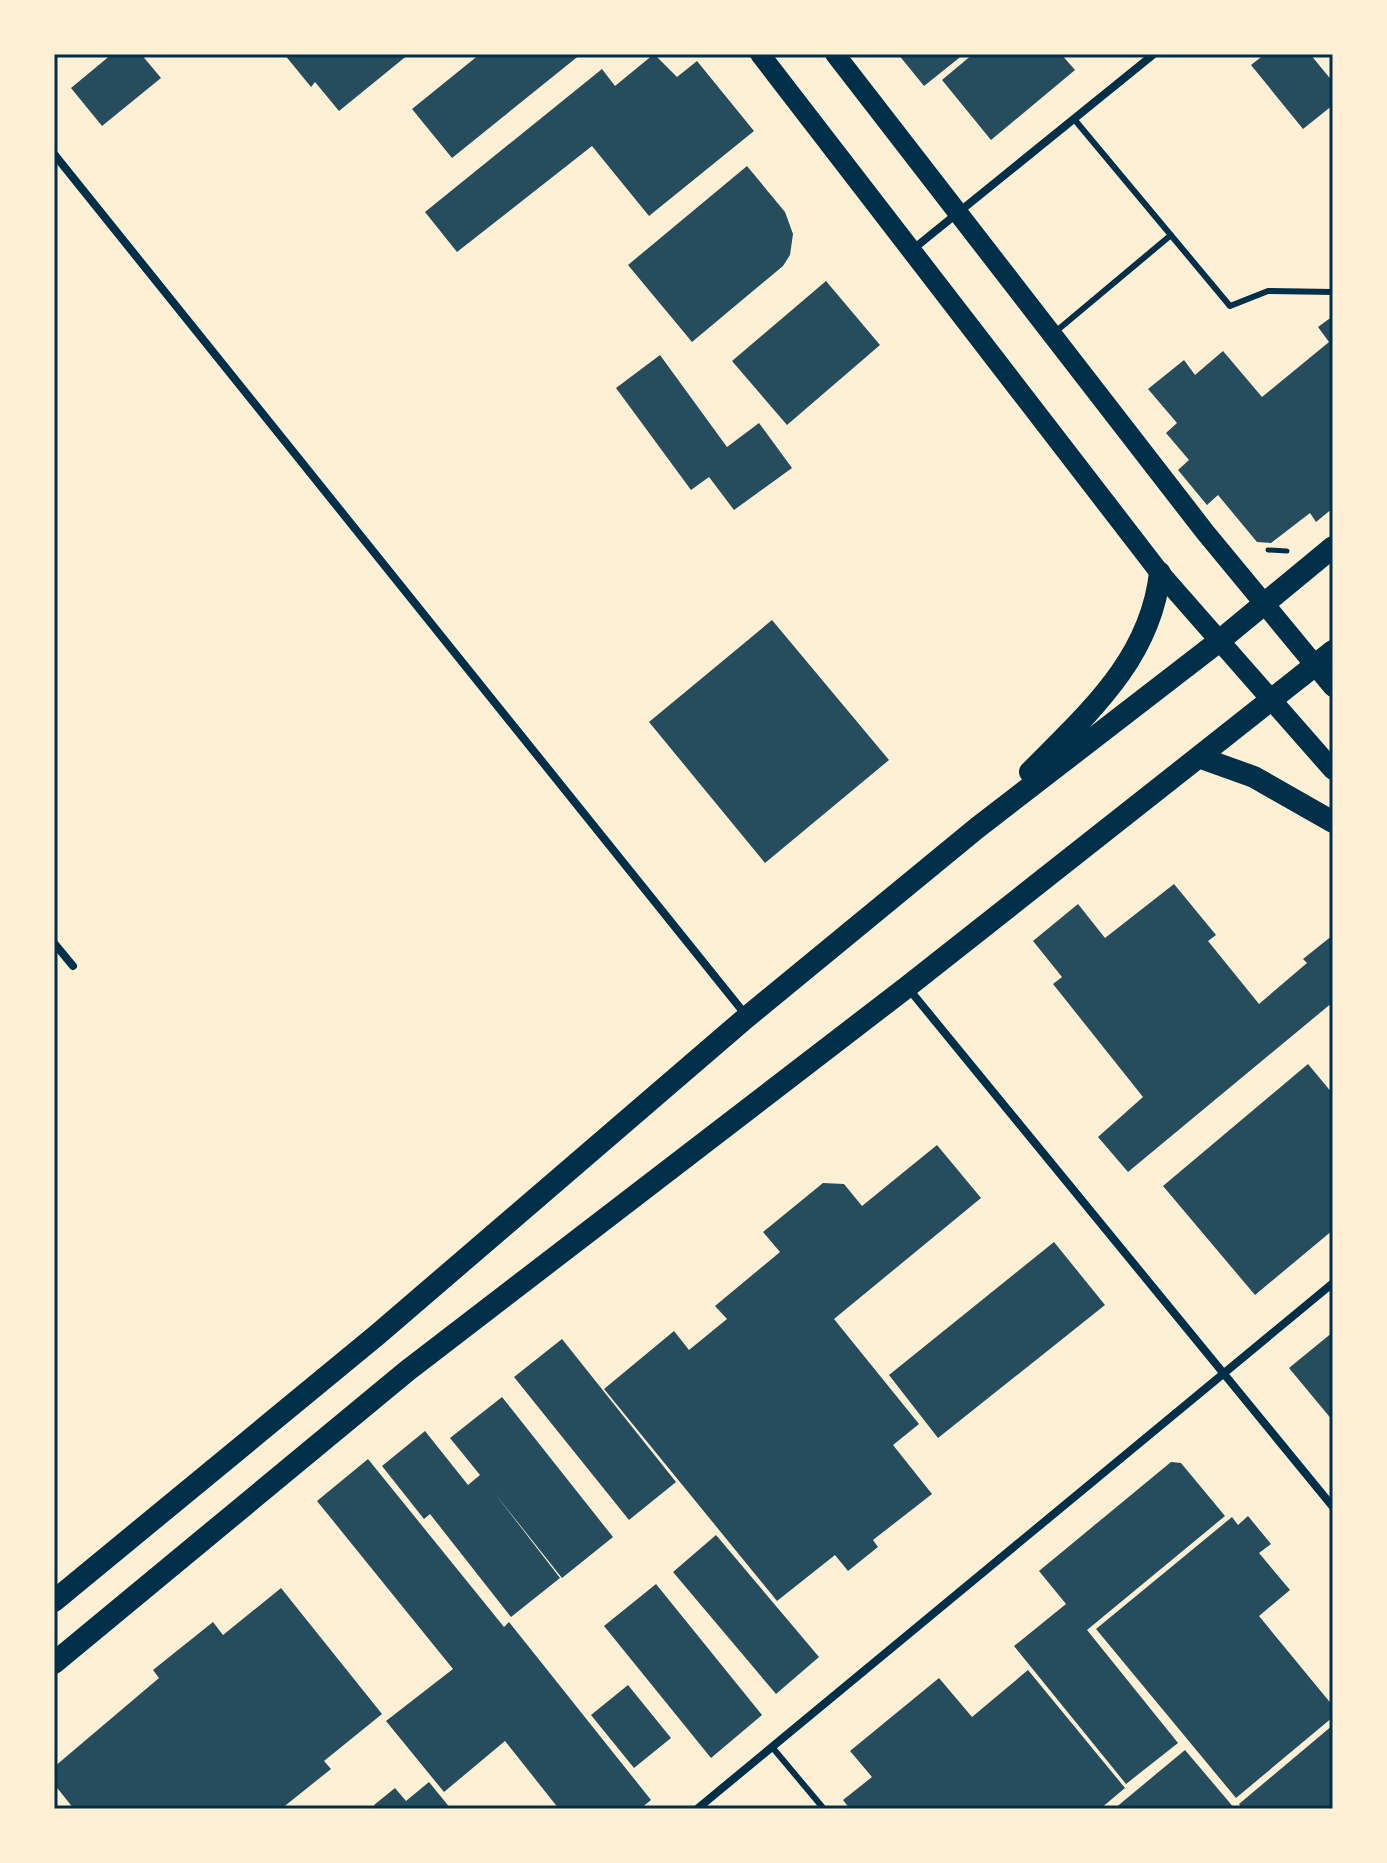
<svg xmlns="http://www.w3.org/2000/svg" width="1387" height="1863" font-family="Signika,sans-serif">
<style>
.building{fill:#264d5e}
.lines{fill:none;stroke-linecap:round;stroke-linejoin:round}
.path{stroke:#003049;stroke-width:5}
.service{stroke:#003049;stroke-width:6}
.minor{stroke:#003049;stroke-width:8}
.primary{stroke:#003049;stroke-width:20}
.trunk{stroke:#003049;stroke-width:22}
.neatline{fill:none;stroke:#003049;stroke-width:3}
</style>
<rect width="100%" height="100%" fill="#fdf0d5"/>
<path class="building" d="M 112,54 L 141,54 L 161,78 L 102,126 L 71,88 Z
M 284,54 L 409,54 L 339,111 L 315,82 L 311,87 Z
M 480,54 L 581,54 L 452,158 L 412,109 Z
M 654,54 L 677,77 L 697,61 L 754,131 L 649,216 L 592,146 L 457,252 L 425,212 L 602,69 L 615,86 Z
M 898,54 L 964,54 L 924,86 Z
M 973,54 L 1061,54 L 1075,70 L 991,140 L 942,80 Z
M 1265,54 L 1310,54 L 1333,82 L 1333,105 L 1303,129 L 1251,65 Z
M 747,166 L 785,212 L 793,234 L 790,255 L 783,266 L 692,342 L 628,265 Z
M 826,281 L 880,345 L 787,425 L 732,361 Z
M 1333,316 L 1333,508 L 1316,522 L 1310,513 L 1271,543 L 1257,542 L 1218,495 L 1207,505 L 1178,470 L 1189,460 L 1166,433 L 1177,423 L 1148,389 L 1184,360 L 1195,375 L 1223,351 L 1262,397 L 1329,342 L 1318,327 Z
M 660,355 L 727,447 L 759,423 L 792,468 L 734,510 L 709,477 L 691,490 L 616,388 Z
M 772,620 L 889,760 L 765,863 L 649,722 Z
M 1174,884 L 1216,935 L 1208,941 L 1259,1004 L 1307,963 L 1303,959 L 1333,935 L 1333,1002 L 1128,1172 L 1098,1137 L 1143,1097 L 1053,984 L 1062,977 L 1033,941 L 1078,904 L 1105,938 Z
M 1308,1064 L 1333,1094 L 1333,1230 L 1255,1295 L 1163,1186 Z
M 937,1145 L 981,1198 L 834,1319 L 919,1424 L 893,1445 L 932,1494 L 873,1540 L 878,1547 L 848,1571 L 835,1555 L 777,1601 L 604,1389 L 674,1331 L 689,1350 L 727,1319 L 715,1306 L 780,1252 L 763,1232 L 823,1183 L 844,1184 L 862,1206 Z
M 1054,1242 L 1105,1305 L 938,1438 L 889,1375 Z
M 1333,1332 L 1333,1421 L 1289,1368 Z
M 562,1339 L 676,1482 L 629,1520 L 514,1377 Z
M 502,1397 L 613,1537 L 562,1578 L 493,1491 L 560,1578 L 511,1617 L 430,1514 L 424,1519 L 382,1466 L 425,1431 L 468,1485 L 480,1475 L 450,1438 Z
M 368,1459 L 504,1627 L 509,1622 L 651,1800 L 640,1809 L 559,1809 L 505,1741 L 444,1792 L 386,1721 L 453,1669 L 317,1501 Z
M 1171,1462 L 1181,1463 L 1225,1516 L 1087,1630 L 1178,1743 L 1126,1784 L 1014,1646 L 1066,1604 L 1039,1571 Z
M 1248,1516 L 1271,1544 L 1259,1553 L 1290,1590 L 1259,1616 L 1333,1706 L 1333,1717 L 1236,1798 L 1096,1629 L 1232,1517 L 1238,1525 Z
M 716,1535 L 819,1657 L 776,1694 L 673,1572 Z
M 656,1584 L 762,1715 L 711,1758 L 604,1626 Z
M 281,1588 L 382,1714 L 324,1761 L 331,1769 L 281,1809 L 74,1809 L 54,1784 L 54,1767 L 159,1678 L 153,1670 L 213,1622 L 223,1635 Z
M 1028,1670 L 1125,1788 L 1100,1809 L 850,1809 L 843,1800 L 872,1777 L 850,1751 L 939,1678 L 972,1717 Z
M 628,1685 L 671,1738 L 634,1768 L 591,1715 Z
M 1333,1725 L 1333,1809 L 1242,1809 L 1239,1804 Z
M 1185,1750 L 1235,1809 L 1114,1809 Z
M 429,1782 L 451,1809 L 377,1809 L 374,1805 L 395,1788 L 406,1801 Z"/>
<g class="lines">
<path class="path" d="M 1268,550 L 1287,551"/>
<path class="service" d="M 1074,119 L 1230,306 L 1268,291 L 1333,292
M 1054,333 L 1171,235
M 772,1747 L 824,1809"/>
<path class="minor" d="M 54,154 L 745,1014
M 912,250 L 1154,54
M 54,943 L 73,966
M 908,988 L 1333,1507
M 697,1809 L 1333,1283"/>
<path class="primary" d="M 760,54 L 1160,573 L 1333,770
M 835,54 L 1205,532 L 1333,687"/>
<path class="trunk" d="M 1201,758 L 1254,777 L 1333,822
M 1030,772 C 1088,713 1150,660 1160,573
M 54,1601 L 377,1335 L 747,1017 L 977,828 L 1218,642 L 1333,547
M 54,1663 L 407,1371 L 907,987 L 1333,651"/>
</g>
<rect width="1387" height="1863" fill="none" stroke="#fdf0d5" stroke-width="112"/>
<rect x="56" y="56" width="1275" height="1751" class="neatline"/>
</svg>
